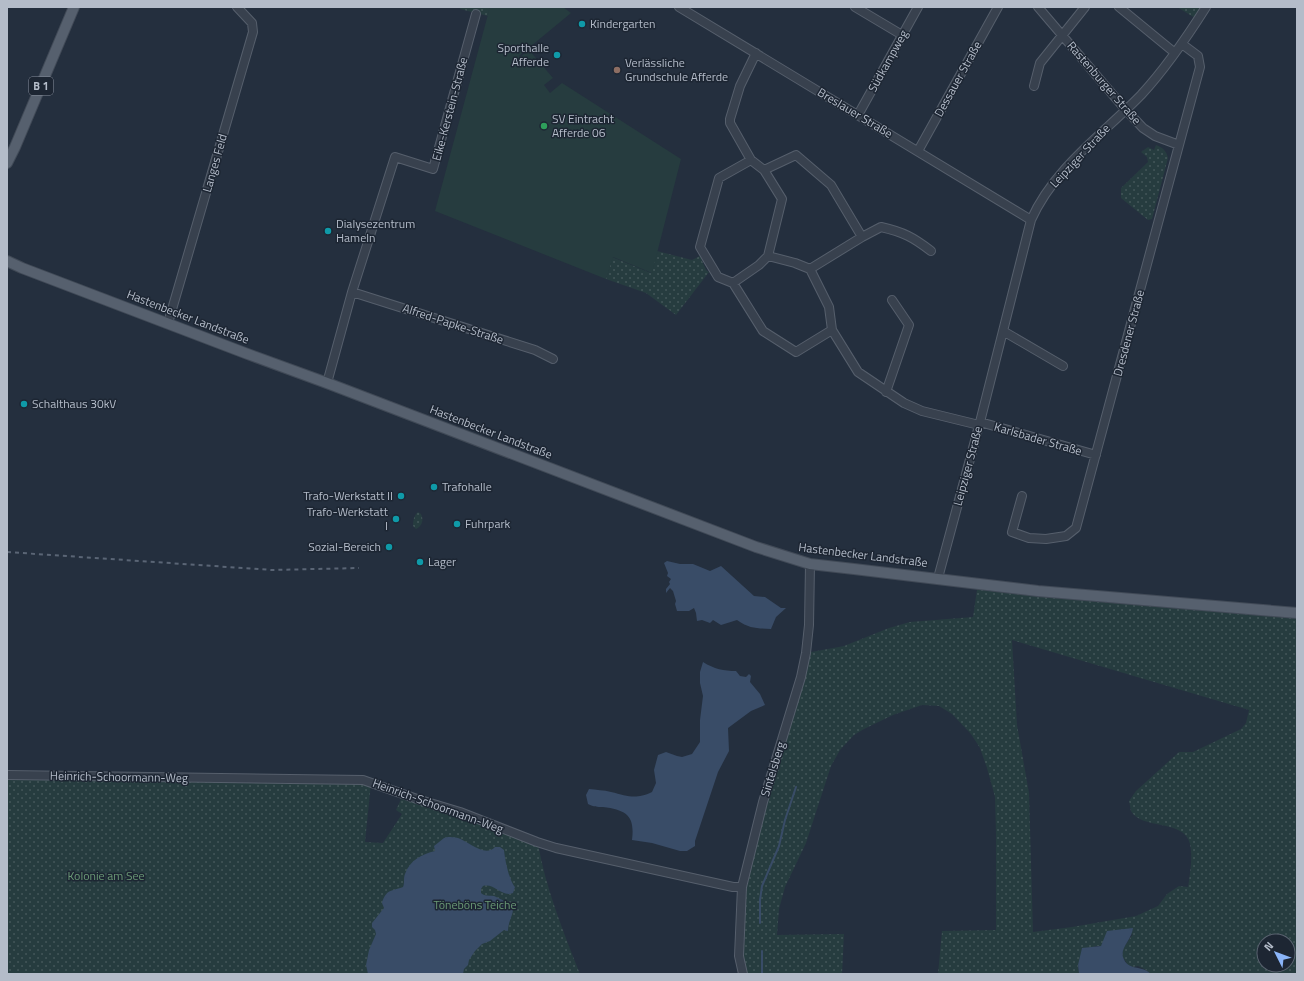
<svg xmlns="http://www.w3.org/2000/svg" width="1304" height="981" font-family="'Titillium Web',sans-serif">
<style>
.green{fill:url(#green-dots);fill-rule:evenodd}
.pitch{fill:#263c3f}
.water{fill:#394c67}
.lines{fill:none;stroke-linecap:round;stroke-linejoin:round}
.stream{stroke:#394c67;stroke-width:2}
.minor-casing{stroke:#565f6c;stroke-width:10}
.major-casing{stroke:#414a57;stroke-width:12}
.minor{stroke:#38414e;stroke-width:8}
.major{stroke:#56606e;stroke-width:10}
.rail{stroke:#5a6575;stroke-width:2;stroke-dasharray:4 4;stroke-linecap:butt}
.culture-dot{fill:#0f9aa8;stroke:#1d2633;stroke-width:1.5}
.education-dot{fill:#8d6e63;stroke:#1d2633;stroke-width:1.5}
.leisure-dot{fill:#2e9e5b;stroke:#1d2633;stroke-width:1.5}
.labels{text-anchor:middle;stroke-width:3;stroke-linejoin:round;paint-order:stroke}
.shield{fill:#1d2633;stroke:#878f9c;stroke-width:1}
.shield-label{font-size:11px;font-weight:bold;fill:#b4bcc9}
.poi-label{font-size:12px;fill:#b4bcc9;stroke:#1d2633;text-anchor:start}
.street-label{font-size:12px;fill:#b4bcc9;stroke:#1d2633}
.park-label{font-size:12px;fill:#6b9a76;stroke:#1d2633}
</style>
<defs>
<pattern id="green-dots" width="8" height="8" patternUnits="userSpaceOnUse"><rect width="8" height="8" fill="#263c3f"/><path d="M2 2h.1M6 6h.1" fill="none" stroke="#435659" stroke-width="1.8" stroke-linecap="round"/></pattern>
</defs>
<rect width="100%" height="100%" fill="#242f3e"/>
<path class="green" d="M 461,7 L 490,7 L 488,16 L 460,9 Z
M 1177,7 L 1202,7 L 1195,18 Z
M 1156,145 C 1163,148 1166,150 1168,158 L 1152,219 L 1148,220 L 1121,198 L 1121,188 L 1148,162 L 1147,157 L 1141,152 L 1148,147 L 1154,150 Z
M 657,251 L 692,260 L 700,256 L 706,270 L 709,272 L 676,315 L 646,293 L 606,279 L 612,257 L 651,273 Z
M 418,512 L 421,514 C 424,520 422,526 416,529 L 413,526 C 413,521 414,515 418,512 Z
M 978,583 L 1297,613 L 1297,974 L 1151,974 L 1146,970 L 1138,966 L 1133,967 L 1128,965 L 1122,956 L 1123,948 L 1133,934 L 1101,946 L 1095,946 L 1078,965 L 1079,974 L 938,974 L 942,931 L 996,930 L 996,834 L 995,797 L 987,768 L 980,748 L 971,734 L 952,714 L 939,706 L 922,705 L 893,715 L 864,729 L 854,735 L 840,750 L 831,766 L 806,843 L 785,887 L 779,909 L 777,935 L 844,934 L 842,974 L 746,974 L 742,951 L 745,940 L 742,934 L 745,886 L 763,802 L 806,653 L 844,646 L 889,628 L 910,622 L 973,617 ZM 1012,640 L 1249,710 L 1246,723 L 1241,729 L 1193,752 L 1179,752 L 1136,791 L 1129,801 C 1130,804 1130,808 1131,811 C 1141,830 1185,819 1190,844 C 1193,858 1190,873 1188,887 L 1179,886 L 1167,894 L 1158,906 L 1136,916 L 1072,927 L 1033,932 L 1029,793 L 1017,725 ZM 1264,941 L 1288,941 L 1288,965 L 1264,965 Z
M 7,777 L 371,783 L 365,842 L 383,843 L 402,814 L 396,810 L 403,795 L 538,844 C 546,889 563,931 580,974 L 7,974 Z"/>
<path class="pitch" d="M 490,7 L 563,7 L 571,13 L 519,56 L 520,57 L 529,50 L 553,78 L 544,85 L 550,93 L 562,83 L 681,159 L 652,273 L 613,257 L 606,279 L 435,211 Z"/>
<path class="water" d="M 667,561 L 680,564 L 693,564 L 710,571 L 721,566 L 754,596 L 765,597 L 781,608 L 786,608 L 776,617 L 771,629 C 756,628 750,629 737,620 L 721,625 L 713,620 L 710,623 L 702,620 L 697,621 L 696,613 L 694,608 L 689,611 L 677,611 L 675,604 L 676,601 L 673,591 L 670,588 L 666,593 L 666,589 L 670,584 L 669,582 L 671,579 L 667,576 L 668,573 L 664,563 Z
M 703,662 C 714,669 724,671 736,671 L 740,676 L 746,677 L 749,674 L 751,676 L 750,682 L 760,694 L 765,705 L 751,711 L 728,728 L 729,751 L 718,772 L 695,841 L 695,846 L 687,851 L 680,851 L 652,843 L 632,840 C 635,816 627,810 603,807 C 597,807 594,807 588,804 L 586,795 L 589,789 C 596,790 604,790 611,792 C 628,796 635,800 652,792 L 656,783 L 654,770 L 658,755 L 666,752 L 677,756 L 682,757 L 692,754 L 700,742 L 700,720 L 703,696 L 700,683 L 700,672 Z
M 448,837 C 451,837 455,837 458,838 C 468,841 485,858 495,847 L 500,847 L 504,850 C 505,860 509,880 515,887 L 513,893 C 502,898 495,883 483,886 L 481,889 L 481,893 C 485,897 489,895 494,896 C 497,897 510,904 513,906 C 514,915 508,921 508,931 L 504,930 L 490,941 L 482,944 L 475,951 L 469,960 L 468,965 L 464,969 L 463,974 L 368,974 L 366,965 L 369,950 L 376,934 L 375,930 L 372,927 L 372,923 L 384,908 L 382,903 C 386,889 392,891 403,887 C 405,882 403,879 405,874 C 410,860 422,854 435,851 L 434,846 L 444,838 Z
M 1133,928 C 1132,939 1120,948 1123,957 C 1128,972 1141,964 1151,974 L 1079,974 L 1078,965 L 1082,948 L 1101,946 L 1107,931 Z"/>
<g class="lines">
<path class="stream" d="M 760,923 L 760,900 L 762,886 L 779,846 L 785,820 L 796,787
M 762,974 L 762,951"/>
<g class="minor-casing">
<path id="minor" d="M 679,7 L 1031,220
M 855,7 L 902,35
M 1038,7 L 1125,109 L 1143,128 L 1155,136 L 1179,145
M 1119,7 L 1175,53
M 756,53 L 740,86 L 730,119 L 730,123 L 751,160 L 764,170 L 782,199 L 768,256 L 795,263 L 810,269 L 829,307 L 832,330 L 858,372 L 904,403 L 922,411 L 979,425
M 1034,86 L 1040,63 L 1085,7
M 858,115 L 918,7
M 918,151 L 998,7
M 751,160 L 719,178 L 700,247 L 718,277 L 733,283 L 763,331 L 796,352 L 832,330
M 764,170 L 796,155 L 831,185 L 862,237
M 810,269 L 862,237 L 881,227 C 903,232 913,237 931,251
M 733,283 L 759,265 L 768,256
M 352,292 L 535,350 L 553,359
M 168,323 L 253,32 L 252,23 L 237,7
M 1003,331 L 1063,366
M 327,383 L 352,292 L 395,157 L 433,169 L 476,14
M 886,392 L 909,325 L 892,300
M 980,422 L 1096,455
M 1022,496 L 1012,532 L 1029,538 L 1046,539 L 1066,536 L 1076,528 L 1200,67 L 1198,56 L 1182,44
M 938,578 L 980,422 L 1031,220 C 1054,168 1103,134 1141,95 C 1166,68 1187,37 1206,7
M 7,775 L 363,780 L 417,799 L 460,812 L 537,842 L 556,848 L 733,887 L 742,887
M 743,974 L 739,956 L 742,887 L 763,802 L 801,677 L 806,653 L 809,625 L 810,564"/>
</g>
<g class="major-casing">
<path id="major" d="M 7,163 L 15,147 L 74,7
M 7,261 L 22,268 L 245,353 L 327,383 L 756,547 L 810,564 L 854,569 L 1038,591 L 1297,613"/>
</g>
<use href="#minor" class="minor"/>
<use href="#major" class="major"/>
<path class="rail" d="M 7,552 L 272,570 L 359,568"/>
</g>
<g class="culture-dot">
<circle cx="582" cy="24" r="4"/>
<circle cx="557" cy="55" r="4"/>
<circle cx="328" cy="231" r="4"/>
<circle cx="24" cy="404" r="4"/>
<circle cx="434" cy="487" r="4"/>
<circle cx="401" cy="496" r="4"/>
<circle cx="396" cy="519" r="4"/>
<circle cx="457" cy="524" r="4"/>
<circle cx="389" cy="547" r="4"/>
<circle cx="420" cy="562" r="4"/>
</g>
<circle class="education-dot" cx="617" cy="70" r="4"/>
<circle class="leisure-dot" cx="544" cy="126" r="4"/>
<g class="labels">
<rect class="shield" x="29" y="77" width="24" height="18" rx="3"/>
<g class="shield-label">
<text x="41" y="90">B 1</text>
</g>
<g class="poi-label">
<text x="590" y="28">Kindergarten</text>
<text x="549" y="52" text-anchor="end">Sporthalle<tspan x="549" dy="14">Afferde</tspan></text>
<text x="625" y="67">Verlässliche<tspan x="625" dy="14">Grundschule Afferde</tspan></text>
<text x="552" y="123">SV Eintracht<tspan x="552" dy="14">Afferde 06</tspan></text>
<text x="336" y="228">Dialysezentrum<tspan x="336" dy="14">Hameln</tspan></text>
<text x="32" y="408">Schalthaus 30kV</text>
<text x="442" y="491">Trafohalle</text>
<text x="393" y="500" text-anchor="end">Trafo-Werkstatt II</text>
<text x="388" y="516" text-anchor="end">Trafo-Werkstatt<tspan x="388" dy="14">I</tspan></text>
<text x="465" y="528">Fuhrpark</text>
<text x="381" y="551" text-anchor="end">Sozial-Bereich</text>
<text x="428" y="566">Lager</text>
</g>
<g class="street-label">
<text transform="translate(888 61) rotate(-61)" y="4">Südkampweg</text>
<text transform="translate(958 79) rotate(-61)" y="4">Dessauer Straße</text>
<text transform="translate(1104 83) rotate(49)" y="4">Rastenburger Straße</text>
<text transform="translate(450 109) rotate(-75)" y="4">Eike-Kerstein-Straße</text>
<text transform="translate(855 113) rotate(31)" y="4">Breslauer Straße</text>
<text transform="translate(1080 156) rotate(-47)" y="4">Leipziger Straße</text>
<text transform="translate(215 163) rotate(-74)" y="4">Langes Feld</text>
<text transform="translate(188 317) rotate(21)" y="4">Hastenbecker Landstraße</text>
<text transform="translate(453 324) rotate(18)" y="4">Alfred-Papke-Straße</text>
<text transform="translate(1129 333) rotate(-75)" y="4">Dresdener Straße</text>
<text transform="translate(491 432) rotate(21)" y="4">Hastenbecker Landstraße</text>
<text transform="translate(1038 439) rotate(16)" y="4">Karlsbader Straße</text>
<text transform="translate(968 466) rotate(-75)" y="4">Leipziger Straße</text>
<text transform="translate(863 555) rotate(7)" y="4">Hastenbecker Landstraße</text>
<text transform="translate(773 769) rotate(-73)" y="4">Sintelsberg</text>
<text transform="translate(119 777) rotate(1)" y="4">Heinrich-Schoormann-Weg</text>
<text transform="translate(438 806) rotate(20)" y="4">Heinrich-Schoormann-Weg</text>
</g>
<g class="park-label">
<text x="106" y="880">Kolonie am See</text>
<text x="475" y="909">Töneböns Teiche</text>
</g>
</g>
<rect width="1304" height="981" fill="none" stroke="#b4bcc9" stroke-width="16"/>
<g transform="translate(1276 953) rotate(312)"><circle r="19" fill="#1d2633" stroke="#59626f"/>
<path d="M0-3L7 15L0 10L-7 15Z" fill="#8ab4f8"/>
<text y="-6" font-size="11" font-weight="bold" text-anchor="middle" fill="#b4bcc9">N</text>
</g>
</svg>
